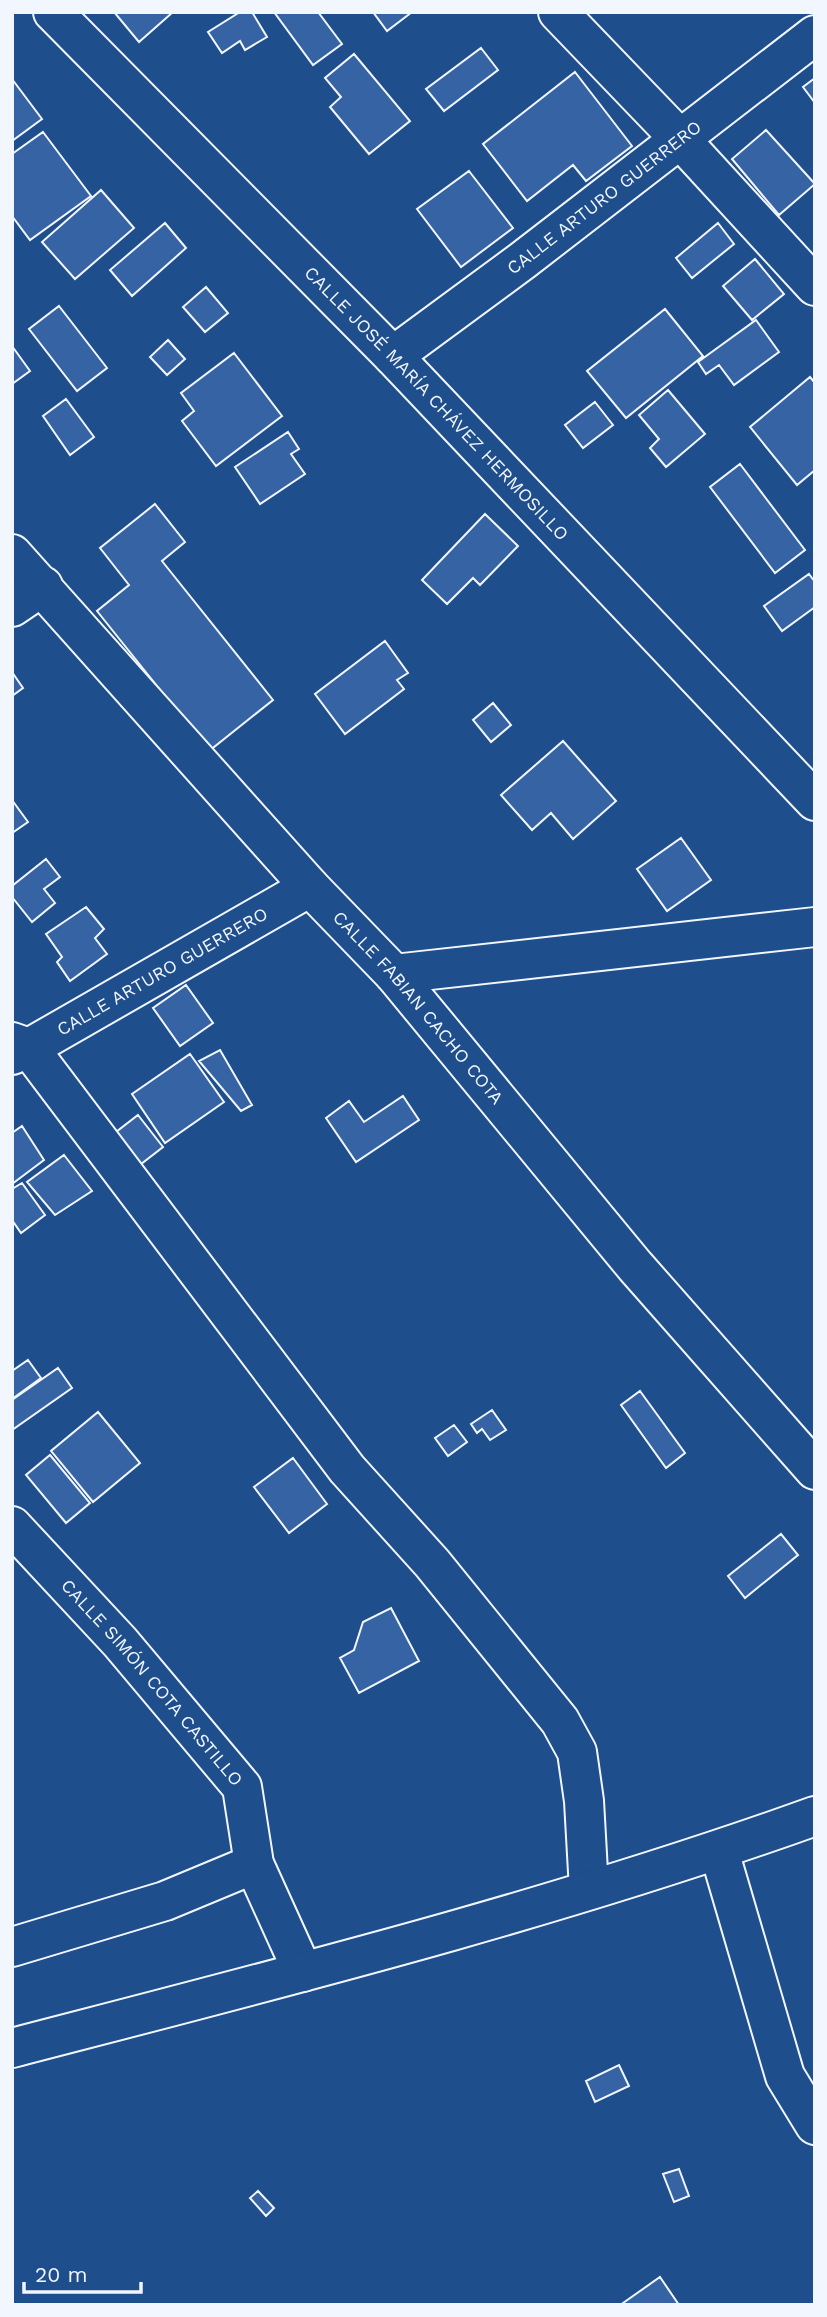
<svg xmlns="http://www.w3.org/2000/svg" width="827" height="2317" font-family="'Work Sans',sans-serif">
<style>
.building{fill:#3563a3;stroke:#f2f6ff;stroke-width:2}
.lines{fill:none;stroke-linecap:round;stroke-linejoin:round}
.minor-casing{stroke:#f2f6ff;stroke-width:42}
.minor{stroke:#1f4e8c;stroke-width:38}
.labels{text-anchor:middle;stroke-width:5;stroke-linejoin:round;paint-order:stroke}
.street-label{font-size:18px;fill:#f2f6ff;stroke:#1f4e8c}
</style>
<rect width="100%" height="100%" fill="#1f4e8c"/>
<path class="building" d="M 114,12 L 173,12 L 139,42 Z
M 240,12 L 252,12 L 267,37 L 245,50 L 240,41 L 222,53 L 208,32 Z
M 274,12 L 318,12 L 342,44 L 313,65 Z
M 373,12 L 412,12 L 387,31 Z
M 481,48 L 498,70 L 444,111 L 426,89 Z
M 354,54 L 410,121 L 369,154 L 330,107 L 341,97 L 325,78 Z
M 575,72 L 632,146 L 586,181 L 573,165 L 527,201 L 483,144 Z
M 815,78 L 815,103 L 803,87 Z
M 12,79 L 42,119 L 12,141 Z
M 766,130 L 815,184 L 779,215 L 732,159 Z
M 43,132 L 91,196 L 30,240 L 12,216 L 12,154 Z
M 469,171 L 513,228 L 461,267 L 417,209 Z
M 101,190 L 134,228 L 75,279 L 42,242 Z
M 165,223 L 186,248 L 132,296 L 110,270 Z
M 718,223 L 734,244 L 692,278 L 676,258 Z
M 755,259 L 784,294 L 752,320 L 723,286 Z
M 206,287 L 228,313 L 205,332 L 183,307 Z
M 59,306 L 107,368 L 77,391 L 29,329 Z
M 665,309 L 703,356 L 626,418 L 587,371 Z
M 756,320 L 779,352 L 734,385 L 719,365 L 706,374 L 698,362 Z
M 168,340 L 185,359 L 167,375 L 150,357 Z
M 12,346 L 30,371 L 12,384 Z
M 234,353 L 282,416 L 216,466 L 182,421 L 194,411 L 181,393 Z
M 810,377 L 815,383 L 815,470 L 797,485 L 750,427 Z
M 668,390 L 705,434 L 666,467 L 650,448 L 659,439 L 639,415 Z
M 66,399 L 94,437 L 70,455 L 43,416 Z
M 595,402 L 613,425 L 583,448 L 565,425 Z
M 288,432 L 299,449 L 291,454 L 305,474 L 260,504 L 235,467 Z
M 740,464 L 805,550 L 775,573 L 710,487 Z
M 155,504 L 185,542 L 162,561 L 273,700 L 209,751 L 97,611 L 129,585 L 100,548 Z
M 485,514 L 518,546 L 480,585 L 473,578 L 447,604 L 422,580 Z
M 809,574 L 815,582 L 815,607 L 782,631 L 764,606 Z
M 385,641 L 408,673 L 397,680 L 404,689 L 345,734 L 315,694 Z
M 12,672 L 23,688 L 12,696 Z
M 493,703 L 511,725 L 491,742 L 473,720 Z
M 563,741 L 616,801 L 573,839 L 551,813 L 532,830 L 501,795 Z
M 12,800 L 28,822 L 12,833 Z
M 681,838 L 711,880 L 667,911 L 637,869 Z
M 46,859 L 60,877 L 44,889 L 55,903 L 32,922 L 12,897 L 12,886 Z
M 86,907 L 104,929 L 95,938 L 107,954 L 70,981 L 57,962 L 62,957 L 46,934 Z
M 186,985 L 213,1023 L 180,1046 L 153,1008 Z
M 220,1050 L 252,1105 L 241,1111 L 199,1061 Z
M 190,1054 L 224,1102 L 165,1143 L 132,1094 Z
M 403,1096 L 419,1120 L 356,1162 L 326,1118 L 349,1101 L 364,1122 Z
M 138,1115 L 163,1147 L 132,1171 L 107,1139 Z
M 22,1126 L 44,1160 L 12,1184 L 12,1133 Z
M 64,1155 L 92,1191 L 55,1215 L 27,1182 Z
M 22,1183 L 45,1215 L 21,1233 L 12,1220 L 12,1189 Z
M 28,1360 L 41,1378 L 12,1399 L 12,1371 Z
M 58,1368 L 72,1388 L 12,1430 L 12,1400 Z
M 640,1391 L 685,1453 L 666,1468 L 621,1405 Z
M 492,1410 L 506,1430 L 490,1440 L 482,1429 L 477,1433 L 471,1424 Z
M 98,1412 L 140,1463 L 93,1502 L 51,1451 Z
M 454,1425 L 467,1442 L 448,1456 L 435,1438 Z
M 50,1455 L 90,1503 L 66,1523 L 26,1475 Z
M 293,1458 L 327,1504 L 289,1533 L 254,1487 Z
M 781,1534 L 798,1555 L 745,1598 L 728,1576 Z
M 391,1608 L 419,1661 L 359,1693 L 340,1658 L 354,1650 L 363,1622 Z
M 619,2065 L 629,2086 L 595,2102 L 586,2081 Z
M 679,2169 L 689,2196 L 674,2202 L 663,2174 Z
M 258,2191 L 274,2208 L 266,2216 L 250,2198 Z
M 660,2277 L 679,2305 L 624,2305 L 623,2303 Z"/>
<g class="lines">
<g class="minor-casing">
<g id="minor">
<path id="s1" d="M 53,12 L 393,356 L 815,801"/>
<path d="M 558,12 L 680,139 L 815,286"/>
<path id="s2" d="M 393,356 L 522,261 L 815,35"/>
<path id="s3" d="M 12,554 L 310,887 L 394,974 L 635,1266 L 815,1470"/>
<path d="M 12,607 L 43,586"/>
<path d="M 394,974 L 815,927"/>
<path d="M 12,1042 L 29,1048 L 347,1469 L 432,1563 L 560,1721 L 577,1752 L 584,1801 L 589,1890"/>
<path id="s4" d="M 12,1055 L 29,1048 L 310,887"/>
<path id="s5" d="M 12,1526 L 120,1642 L 242,1787 L 254,1864 L 303,1972"/>
<path d="M 719,1851 L 785,2076 L 815,2125"/>
<path d="M 12,1947 L 165,1901 L 254,1864"/>
<path d="M 12,2048 C 281,1978 553,1910 815,1816"/>
</g>
</g>
<use href="#minor" class="minor"/>
</g>
<g class="labels">
<g class="street-label">
<text dy="6" stroke="none"><textPath href="#s2" startOffset="264">CALLE ARTURO GUERRERO</textPath></text>
<text dy="6" stroke="none"><textPath href="#s1" startOffset="548">CALLE JOSÉ MARÍA CHÁVEZ HERMOSILLO</textPath></text>
<text dy="6" stroke="none"><textPath href="#s4" startOffset="172">CALLE ARTURO GUERRERO</textPath></text>
<text dy="6" stroke="none"><textPath href="#s3" startOffset="609">CALLE FABIAN CACHO COTA</textPath></text>
<text dy="6" stroke="none"><textPath href="#s5" startOffset="210">CALLE SIMÓN COTA CASTILLO</textPath></text>
</g>
</g>
<rect width="827" height="2317" fill="none" stroke="#f2f6ff" stroke-width="28"/>
<path d="M24 2282v10h117v-10" fill="none" stroke="#f2f6ff" stroke-width="3.5"/>
<text x="35" y="2282" font-size="21" fill="#f2f6ff" stroke="#1f4e8c" stroke-width="5" paint-order="stroke">20 m</text>
</svg>
